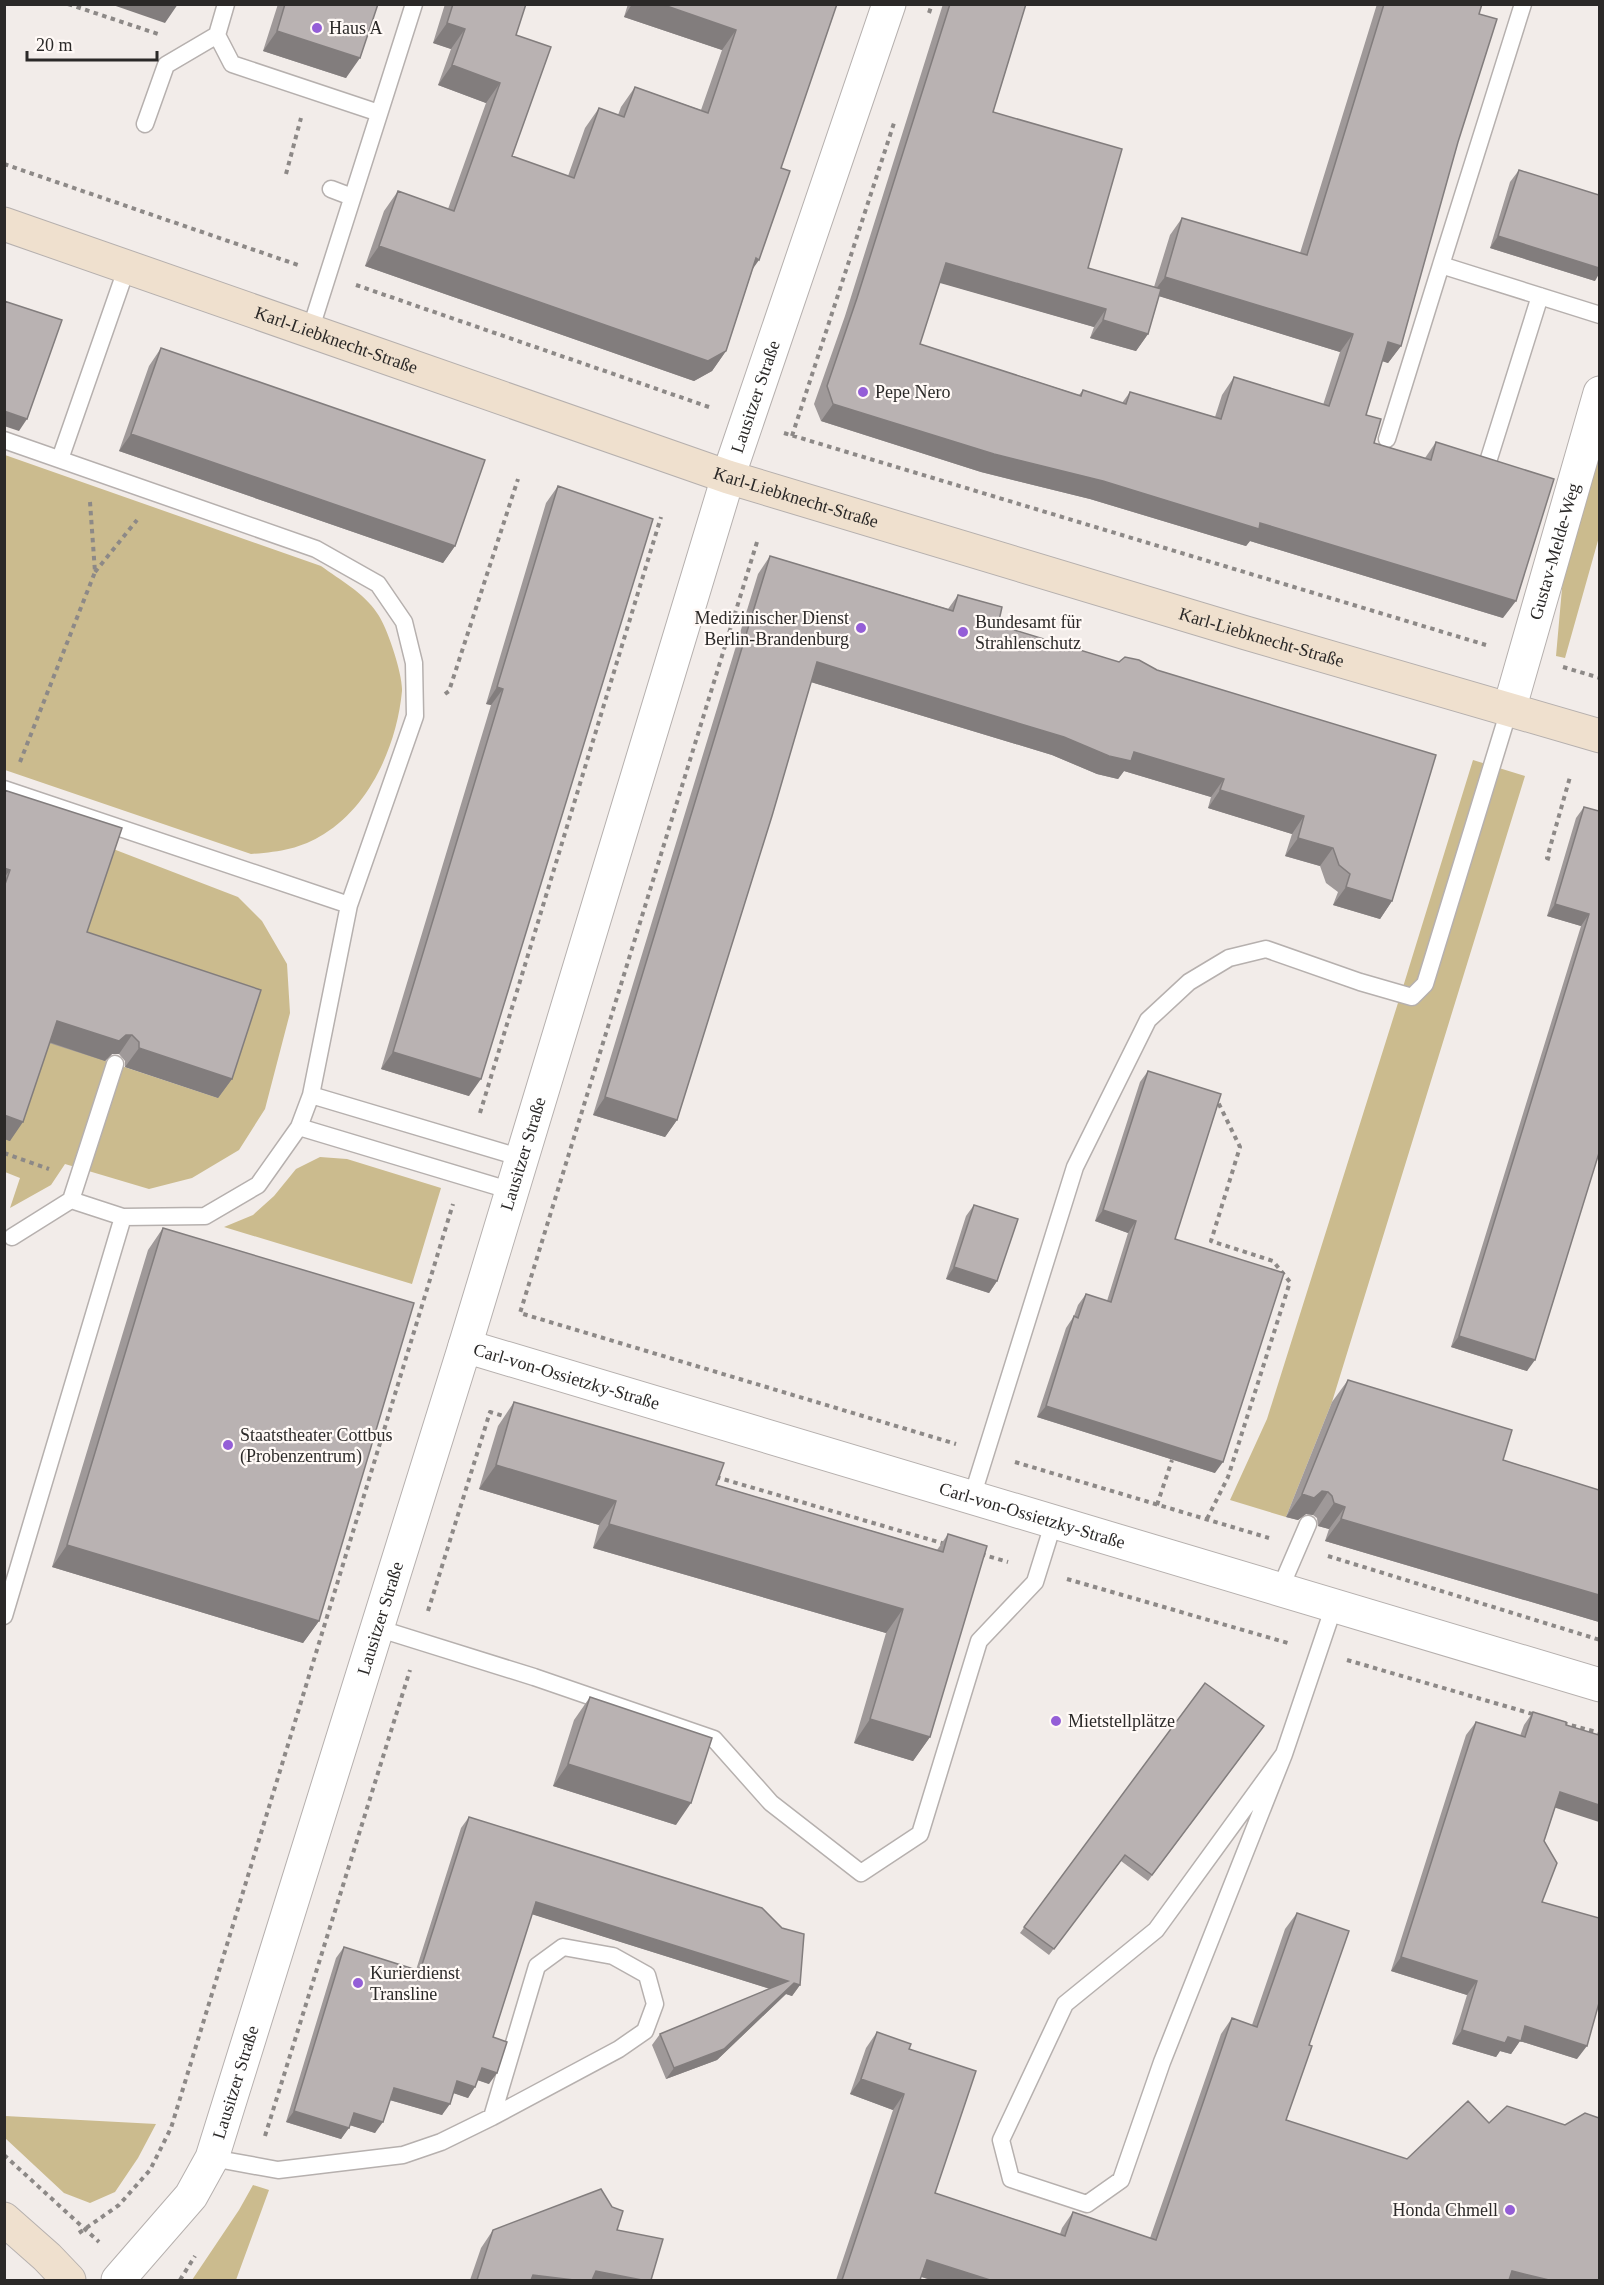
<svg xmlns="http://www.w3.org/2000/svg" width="1604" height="2285" font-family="'Times New Roman',serif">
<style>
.green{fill:#cbbb8e}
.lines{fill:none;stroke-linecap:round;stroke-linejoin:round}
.service-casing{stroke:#b6b0ae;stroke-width:19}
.minor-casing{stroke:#b6b0ae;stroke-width:35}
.secondary-casing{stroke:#b6b0ae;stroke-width:35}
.path{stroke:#8d8987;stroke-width:4;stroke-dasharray:4.5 4.5;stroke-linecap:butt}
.service{stroke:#fff;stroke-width:16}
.minor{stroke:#fff;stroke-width:33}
.secondary{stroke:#efe0ce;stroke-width:33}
.wall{fill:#9f9999;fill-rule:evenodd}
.shaded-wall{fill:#827d7d}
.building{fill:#b9b2b2;stroke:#827d7d;stroke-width:1.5}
.poi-dot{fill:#945ed7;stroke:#fff9f6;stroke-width:2}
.labels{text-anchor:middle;stroke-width:4.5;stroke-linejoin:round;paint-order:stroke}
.poi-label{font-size:18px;fill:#2b2928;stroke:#fff9f6;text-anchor:start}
.street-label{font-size:18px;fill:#2b2928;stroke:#fff9f6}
</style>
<rect width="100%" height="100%" fill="#f2ece9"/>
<path class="green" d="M 1599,445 L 1599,537 L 1565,658 L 1556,656 L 1564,566 Z
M 5,455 L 321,566 C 340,580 364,593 377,613 C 387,626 403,675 402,691 C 397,744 371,805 324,834 C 300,849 279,852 251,854 L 5,770 Z
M 1473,760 L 1525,776 L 1332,1402 L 1286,1517 L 1230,1500 L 1267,1419 L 1403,987 Z
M 108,847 L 238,897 L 262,921 L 287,964 L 290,1013 L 265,1109 L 239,1150 L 192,1178 L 149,1189 L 65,1164 L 51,1185 L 10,1208 L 20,1178 L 5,1172 L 5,1139 L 43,1040 L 218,1098 L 73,951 Z
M 320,1157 L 347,1159 L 441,1188 L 412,1284 L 224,1227 L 253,1215 L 274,1196 L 296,1169 Z
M 5,2116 L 156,2124 L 138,2158 L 115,2192 L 90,2203 L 64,2193 L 5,2138 Z
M 253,2185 L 269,2190 L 236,2280 L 192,2280 L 239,2210 Z"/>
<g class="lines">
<g class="service-casing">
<path id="service" d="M 1523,4 L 1441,265 L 1600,315
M 217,35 L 232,64 L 379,113
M 145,124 L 166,65 L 217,35 L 226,4
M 331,189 L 352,197
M 310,331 L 414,4
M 1387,439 L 1441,265
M 4,440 L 316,549 L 378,584 L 404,622 L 414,663 L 415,716 L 349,905 L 4,789
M 60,459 L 127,267
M 1486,468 L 1540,296
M 311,1095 L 522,1158
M 299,1127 L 512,1191
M 71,1200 L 115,1064
M 12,1237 L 71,1200 L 123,1217 L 205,1216 L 258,1185 L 299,1127 L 311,1095 L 349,905
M 972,1497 L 1075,1167 L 1148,1020 L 1189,982 L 1229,958 L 1266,949 L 1360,982 L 1412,997 L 1425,984 L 1509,710
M 1280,1589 L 1308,1524
M 4,1616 L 123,1217
M 377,1628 L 534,1677 L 714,1739 L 771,1803 L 861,1873 L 920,1834 L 979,1641 L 1035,1582 L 1054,1521
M 1284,1754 L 1162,2062 L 1121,2180 L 1087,2204 L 1011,2179 L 1001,2140 L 1065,2004 L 1156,1930 L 1284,1754 L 1334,1606
M 212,2158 L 278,2170 L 403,2155 L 441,2142 L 492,2117 L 537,1966 L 563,1947 L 613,1956 L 647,1975 L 655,2004 L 645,2031 L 619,2049 L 492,2117"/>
</g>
<g class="minor-casing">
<g id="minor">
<path id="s1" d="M 1509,710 L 1600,393"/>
<path id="s2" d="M 465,1346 L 1600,1685"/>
<path id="s3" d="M 118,2280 L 191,2196 L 212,2158 L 465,1346 L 728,477 L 889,4"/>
</g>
</g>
<g class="secondary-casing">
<g id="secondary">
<path id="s4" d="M 4,224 L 728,477 L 1246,633 L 1600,736"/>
<path d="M 4,2219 L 47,2257 L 69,2280"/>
</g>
</g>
<path class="path" d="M 68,4 L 158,34
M 4,9 L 4,12
M 929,13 L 932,4
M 4,164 L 298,265
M 286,174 L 301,118
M 356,285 L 709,407
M 784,433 L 1486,645
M 792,436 L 895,120
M 757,542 L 520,1313 L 956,1444
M 95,572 L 137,520
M 1563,667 L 1600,678
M 445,694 L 449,691 L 518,479
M 20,762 L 95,572 L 90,502
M 1550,859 L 1547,858 L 1570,777
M 480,1113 L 661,517
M 4,1153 L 49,1169
M 1015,1462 L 1269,1538
M 716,1477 L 945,1544
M 1157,1505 L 1172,1460
M 1207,1519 L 1228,1477 L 1290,1282 L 1273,1261 L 1211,1241 L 1240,1147 L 1217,1100
M 981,1554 L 1008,1562
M 1328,1556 L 1600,1640
M 1067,1579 L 1288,1643
M 428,1611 L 490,1412 L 507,1417
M 1347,1660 L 1536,1715
M 1563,1723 L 1600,1733
M 265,2136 L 410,1670
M 4,2155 L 99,2242
M 79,2233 L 119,2205 L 150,2170 L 171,2128 L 453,1204
M 180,2280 L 195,2256"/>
<use href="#service" class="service"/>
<use href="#minor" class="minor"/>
<use href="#secondary" class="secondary"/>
</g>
<path class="wall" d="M 278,4 L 378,4 L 346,78 L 263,51 Z
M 445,4 L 526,4 L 516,35 L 512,156 L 568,176 L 585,128 L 599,108 L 618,115 L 621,107 L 635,87 L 701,110 L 722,50 L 624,17 L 628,4 L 837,4 L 781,168 L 752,271 L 726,351 L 712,371 L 694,381 L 365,266 L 384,211 L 398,191 L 448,209 L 486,103 L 438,85 L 451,49 L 433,43 Z
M 943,4 L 1026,4 L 993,112 L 1088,268 L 1154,287 L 1170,235 L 1182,218 L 1300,253 L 1377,4 L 1482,4 L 1479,14 L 1458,142 L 1401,346 L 1388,363 L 1382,361 L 1366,415 L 1374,443 L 1425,458 L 1436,442 L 1503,618 L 1250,541 L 1246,546 L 1090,499 L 981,472 L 821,421 L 814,404 L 845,316 ZM 939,282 L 1094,327 L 1090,338 L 1136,351 L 1148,334 L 1159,296 L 1340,352 L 1323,405 L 1234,377 L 1222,395 L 1215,417 L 1130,392 L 1122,403 L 1083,390 L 1079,395 L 920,344 Z
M 1519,170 L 1595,281 L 1490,248 L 1510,182 Z
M 161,348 L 455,546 L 443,563 L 119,451 L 149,366 Z
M 558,486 L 469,1096 L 381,1069 L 491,705 L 486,704 L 546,503 Z
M 770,556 L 948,609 L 958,595 L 998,625 L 1119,662 L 1139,660 L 1392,901 L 1380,919 L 1333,905 L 1338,892 L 1326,883 L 1320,866 L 1285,856 L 1292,834 L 1208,808 L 1211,797 L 1124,771 L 1118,779 L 1097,774 L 1052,755 L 811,682 L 677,1120 L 665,1137 L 593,1115 L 758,574 Z
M 4,790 L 87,932 L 232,1079 L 218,1098 L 125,1067 L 125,1061 L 119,1054 L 112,1054 L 105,1061 L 49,1043 L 10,1141 L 4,1139 Z
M 1584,807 L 1599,1153 L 1527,1371 L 1451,1347 L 1581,926 L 1547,916 L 1576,818 Z
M 1148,1071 L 1175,1239 L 1215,1473 L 1037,1417 L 1066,1328 L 1074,1316 L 1078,1305 L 1086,1294 L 1107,1301 L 1128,1233 L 1095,1221 L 1140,1082 Z
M 974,1205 L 997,1281 L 989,1293 L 946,1279 L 966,1216 Z
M 163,1228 L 319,1621 L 303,1643 L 52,1567 L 148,1250 Z
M 1348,1380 L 1503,1460 L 1599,1490 L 1599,1622 L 1325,1541 L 1329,1529 L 1318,1526 L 1317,1518 L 1313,1515 L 1306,1514 L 1298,1520 L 1286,1517 L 1332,1402 Z
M 514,1402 L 716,1485 L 937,1550 L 948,1534 L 930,1737 L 913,1761 L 854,1743 L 886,1633 L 593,1548 L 599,1525 L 479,1489 L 498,1426 Z
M 1205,1683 L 1264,1726 L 1148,1881 L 1121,1861 L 1049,1955 L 1020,1933 Z
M 590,1697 L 676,1825 L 553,1786 L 574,1720 Z
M 1533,1712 L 1555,1808 L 1544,1841 L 1542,1902 L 1577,2059 L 1520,2041 L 1511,2054 L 1500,2051 L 1496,2057 L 1452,2044 L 1467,1995 L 1391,1971 L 1466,1735 L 1476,1722 L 1520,1736 L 1524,1725 Z
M 469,1817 L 800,1985 L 792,1996 L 786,1994 L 717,2060 L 666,2079 L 652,2045 L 660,2034 L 770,1989 L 532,1914 L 493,2037 L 489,2084 L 478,2080 L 468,2098 L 454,2093 L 442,2115 L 390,2100 L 375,2133 L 350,2125 L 341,2139 L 286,2122 L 336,1958 L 344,1947 L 416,1970 L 461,1828 Z
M 1297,1913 L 1309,2045 L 1286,2120 L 1599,2280 L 931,2280 L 921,2277 L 920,2280 L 836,2280 L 893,2110 L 850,2094 L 866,2048 L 877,2032 L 909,2049 L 935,2193 L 1060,2234 L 1062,2228 L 1073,2212 L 1150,2238 L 1221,2034 L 1232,2018 L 1252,2025 L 1285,1929 Z
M 493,2230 L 617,2230 L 651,2280 L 470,2280 L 481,2248 Z"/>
<path class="shaded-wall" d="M 110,4 L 178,4 L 165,23 Z
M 632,4 L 661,4 L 736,30 L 722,50 L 624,17 Z
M 447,23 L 465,29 L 451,49 L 433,43 Z
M 277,31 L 360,58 L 346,78 L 263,51 Z
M 452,65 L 500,83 L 486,103 L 438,85 Z
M 1498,236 L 1599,268 L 1599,274 L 1595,281 L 1490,248 Z
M 379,246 L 726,351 L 712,371 L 694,381 L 365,266 Z
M 756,258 L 759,260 L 745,280 Z
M 946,263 L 1106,309 L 1094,327 L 933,281 Z
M 1165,277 L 1353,334 L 1340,352 L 1152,294 Z
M 1103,320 L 1148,334 L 1136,351 L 1090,338 Z
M 1388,342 L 1401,346 L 1388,363 L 1376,359 Z
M 833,404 L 1103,481 L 1260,523 L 1516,601 L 1503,618 L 1250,541 L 1246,546 L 1090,499 L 981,472 L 821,421 Z
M 4,411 L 27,419 L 19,431 L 4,426 Z
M 131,434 L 455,546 L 443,563 L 119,451 Z
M 817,662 L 1134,752 L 1224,779 L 1211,797 L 1124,771 L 1118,779 L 1097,774 L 1052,755 L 804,680 Z
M 497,687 L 503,689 L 491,705 L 486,704 Z
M 1220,790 L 1304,816 L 1292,834 L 1208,808 Z
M 1298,838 L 1333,848 L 1320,866 L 1285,856 Z
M 4,868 L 10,870 L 4,878 Z
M 1346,887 L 1392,901 L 1380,919 L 1333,905 Z
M 1555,904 L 1589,914 L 1581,926 L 1547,916 Z
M 57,1021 L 126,1035 L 132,1035 L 119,1054 L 112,1054 L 105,1061 L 43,1040 Z
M 139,1048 L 232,1079 L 218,1098 L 125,1067 Z
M 393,1052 L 481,1079 L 469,1096 L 381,1069 Z
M 605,1097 L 677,1120 L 665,1137 L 593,1115 Z
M 4,1115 L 23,1122 L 10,1141 L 4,1139 Z
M 1103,1210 L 1136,1221 L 1128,1233 L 1095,1221 Z
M 954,1267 L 997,1281 L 989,1293 L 946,1279 Z
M 1459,1336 L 1535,1360 L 1527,1371 L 1451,1347 Z
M 1046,1406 L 1223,1462 L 1215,1473 L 1037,1417 Z
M 496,1465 L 616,1501 L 599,1525 L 479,1489 Z
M 1322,1491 L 1328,1492 L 1313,1515 L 1306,1514 L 1298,1520 L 1286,1517 L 1302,1494 Z
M 1334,1503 L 1345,1507 L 1329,1529 L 1318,1526 Z
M 1341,1519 L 1599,1595 L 1599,1622 L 1325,1541 Z
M 609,1524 L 903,1609 L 886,1633 L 593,1548 Z
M 67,1545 L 319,1621 L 303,1643 L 52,1567 Z
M 870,1719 L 930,1737 L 913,1761 L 854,1743 Z
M 568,1764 L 691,1803 L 676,1825 L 553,1786 Z
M 1560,1792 L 1599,1805 L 1599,1822 L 1550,1806 Z
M 536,1902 L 788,1981 L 780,1992 L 528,1913 Z
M 1401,1957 L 1477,1981 L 1467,1995 L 1391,1971 Z
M 794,1983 L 800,1985 L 792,1996 L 786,1994 L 717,2060 L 666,2079 L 674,2068 Z
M 1525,2026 L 1587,2046 L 1577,2059 L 1520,2041 L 1511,2054 L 1500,2051 L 1496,2057 L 1452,2044 L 1462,2030 L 1508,2037 Z
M 482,2068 L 497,2073 L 489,2084 L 474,2079 Z
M 861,2079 L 904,2094 L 893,2110 L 850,2094 Z
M 457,2081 L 475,2087 L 468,2098 L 450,2092 Z
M 394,2088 L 450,2104 L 442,2115 L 386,2099 Z
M 294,2111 L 349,2128 L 341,2139 L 286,2122 Z
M 354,2113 L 383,2122 L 375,2133 L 346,2124 Z
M 927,2260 L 990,2280 L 931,2280 L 916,2275 Z
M 596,2271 L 642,2280 L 589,2280 Z
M 1512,2271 L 1549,2280 L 1505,2280 Z
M 533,2275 L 574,2280 L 529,2280 Z"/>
<path class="building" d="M 285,4 L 378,4 L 360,58 L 277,31 Z
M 453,4 L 526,4 L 516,35 L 551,47 L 512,156 L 574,178 L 599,108 L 624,117 L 635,87 L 708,113 L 736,30 L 661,4 L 837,4 L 781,168 L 790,171 L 759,260 L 756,258 L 726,351 L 708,361 L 379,246 L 398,191 L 454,211 L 500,83 L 452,65 L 465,29 L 447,23 Z
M 950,4 L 1026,4 L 993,112 L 1122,149 L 1088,268 L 1161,289 L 1148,334 L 1103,320 L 1106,309 L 946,263 L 920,344 L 1081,396 L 1083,390 L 1126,404 L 1130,392 L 1221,419 L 1234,377 L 1329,406 L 1353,334 L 1165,277 L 1182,218 L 1307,255 L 1384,4 L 1482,4 L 1479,14 L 1497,19 L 1458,142 L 1401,346 L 1388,342 L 1366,415 L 1381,419 L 1374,443 L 1431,460 L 1436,442 L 1554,479 L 1516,601 L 1260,523 L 1259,529 L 1103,481 L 994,454 L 833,404 L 827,386 L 857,298 Z
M 1519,170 L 1599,195 L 1599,268 L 1498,236 Z
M 4,301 L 62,320 L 27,419 L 4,411 Z
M 161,348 L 485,460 L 455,546 L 131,434 Z
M 558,486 L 653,519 L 481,1079 L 393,1052 L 503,689 L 497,687 Z
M 770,556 L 953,611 L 958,595 L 1002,607 L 998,625 L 1119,662 L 1125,657 L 1139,660 L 1157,670 L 1436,755 L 1392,901 L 1346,887 L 1350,874 L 1339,865 L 1333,848 L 1298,838 L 1304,816 L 1220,790 L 1224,779 L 1134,752 L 1131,761 L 1109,756 L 1064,737 L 817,662 L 772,816 L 677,1120 L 605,1097 Z
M 4,790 L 122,828 L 87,932 L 261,990 L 232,1079 L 139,1048 L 139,1042 L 132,1035 L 126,1035 L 119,1041 L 57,1021 L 23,1122 L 4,1115 L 4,887 L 10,870 L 4,868 Z
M 1584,807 L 1599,811 L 1599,1153 L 1535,1360 L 1459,1336 L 1589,914 L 1555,904 Z
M 1148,1071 L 1221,1094 L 1175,1239 L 1284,1273 L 1223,1462 L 1046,1406 L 1074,1316 L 1078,1318 L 1086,1294 L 1111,1302 L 1136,1221 L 1103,1210 Z
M 974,1205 L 1018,1219 L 997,1281 L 954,1267 Z
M 163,1228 L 414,1303 L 319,1621 L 67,1545 Z
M 1348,1380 L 1512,1430 L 1503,1460 L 1599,1490 L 1599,1595 L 1341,1519 L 1345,1507 L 1334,1503 L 1332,1496 L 1328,1492 L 1322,1491 L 1314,1498 L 1302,1494 Z
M 514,1402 L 724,1463 L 716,1485 L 943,1552 L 948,1534 L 987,1546 L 930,1737 L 870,1719 L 903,1609 L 609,1524 L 616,1501 L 496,1465 Z
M 1205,1683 L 1264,1726 L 1152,1875 L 1125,1855 L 1054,1949 L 1024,1927 Z
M 590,1697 L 712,1738 L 691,1803 L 568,1764 Z
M 1533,1712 L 1566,1722 L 1566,1725 L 1599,1735 L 1599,1805 L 1560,1792 L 1544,1841 L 1557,1863 L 1542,1902 L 1599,1918 L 1599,2003 L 1587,2046 L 1525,2026 L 1521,2041 L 1508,2037 L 1505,2043 L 1462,2030 L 1477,1981 L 1401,1957 L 1476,1722 L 1525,1737 Z
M 469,1817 L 762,1908 L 782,1928 L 804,1934 L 800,1985 L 794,1983 L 724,2049 L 674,2068 L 660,2034 L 788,1981 L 536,1902 L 493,2037 L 507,2042 L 497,2073 L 482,2068 L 475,2087 L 457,2081 L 450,2104 L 394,2088 L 383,2122 L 354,2113 L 349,2128 L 294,2111 L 344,1947 L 420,1971 Z
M 1297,1913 L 1349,1931 L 1309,2045 L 1312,2046 L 1286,2120 L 1407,2159 L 1468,2101 L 1489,2123 L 1507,2106 L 1565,2125 L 1585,2113 L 1599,2118 L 1599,2280 L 1549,2280 L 1512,2271 L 1509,2280 L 990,2280 L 927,2260 L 920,2280 L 842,2280 L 904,2094 L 861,2079 L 877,2032 L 911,2044 L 909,2049 L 976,2071 L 935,2193 L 1065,2236 L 1073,2212 L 1156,2240 L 1232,2018 L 1257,2027 Z
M 601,2189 L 612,2207 L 623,2211 L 617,2230 L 663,2239 L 651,2280 L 642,2280 L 596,2271 L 592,2280 L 574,2280 L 533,2275 L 531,2280 L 477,2280 L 493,2230 Z"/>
<g class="poi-dot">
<circle cx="317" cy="28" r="6"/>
<circle cx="863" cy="392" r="6"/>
<circle cx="861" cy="628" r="6"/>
<circle cx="963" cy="632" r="6"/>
<circle cx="228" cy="1445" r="6"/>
<circle cx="1056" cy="1721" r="6"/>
<circle cx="358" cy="1983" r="6"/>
<circle cx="1510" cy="2210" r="6"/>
</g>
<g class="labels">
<g class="poi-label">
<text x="329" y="34">Haus A</text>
<text x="875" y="398">Pepe Nero</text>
<text x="849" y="624" text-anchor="end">Medizinischer Dienst<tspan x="849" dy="21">Berlin-Brandenburg</tspan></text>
<text x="975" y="628">Bundesamt für<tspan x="975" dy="21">Strahlenschutz</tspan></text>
<text x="240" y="1441">Staatstheater Cottbus<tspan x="240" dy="21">(Probenzentrum)</tspan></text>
<text x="1068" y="1727">Mietstellplätze</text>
<text x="370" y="1979">Kurierdienst<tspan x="370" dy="21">Transline</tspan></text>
<text x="1498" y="2216" text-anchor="end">Honda Chmell</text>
</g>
<g class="street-label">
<text dy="6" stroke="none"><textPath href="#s4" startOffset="352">Karl-Liebknecht-Straße</textPath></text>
<text dy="6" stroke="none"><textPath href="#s3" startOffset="1998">Lausitzer Straße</textPath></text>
<text dy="6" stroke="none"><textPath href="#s4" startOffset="838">Karl-Liebknecht-Straße</textPath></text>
<text dy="6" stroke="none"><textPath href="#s1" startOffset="165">Gustav-Melde-Weg</textPath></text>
<text dy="6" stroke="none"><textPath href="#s4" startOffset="1324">Karl-Liebknecht-Straße</textPath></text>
<text dy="6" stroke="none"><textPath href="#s3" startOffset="1206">Lausitzer Straße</textPath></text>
<text dy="6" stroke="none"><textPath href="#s2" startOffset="106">Carl-von-Ossietzky-Straße</textPath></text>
<text dy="6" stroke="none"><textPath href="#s2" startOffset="592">Carl-von-Ossietzky-Straße</textPath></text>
<text dy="6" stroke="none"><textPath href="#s3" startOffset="720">Lausitzer Straße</textPath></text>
<text dy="6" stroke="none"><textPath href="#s3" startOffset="234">Lausitzer Straße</textPath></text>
</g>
</g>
<rect width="1604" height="2285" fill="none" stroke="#2b2928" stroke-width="12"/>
<path d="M27 51v9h130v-9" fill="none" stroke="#2b2928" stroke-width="3"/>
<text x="36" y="51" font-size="18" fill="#2b2928" stroke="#fff9f6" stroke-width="4.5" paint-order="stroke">20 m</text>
</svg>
